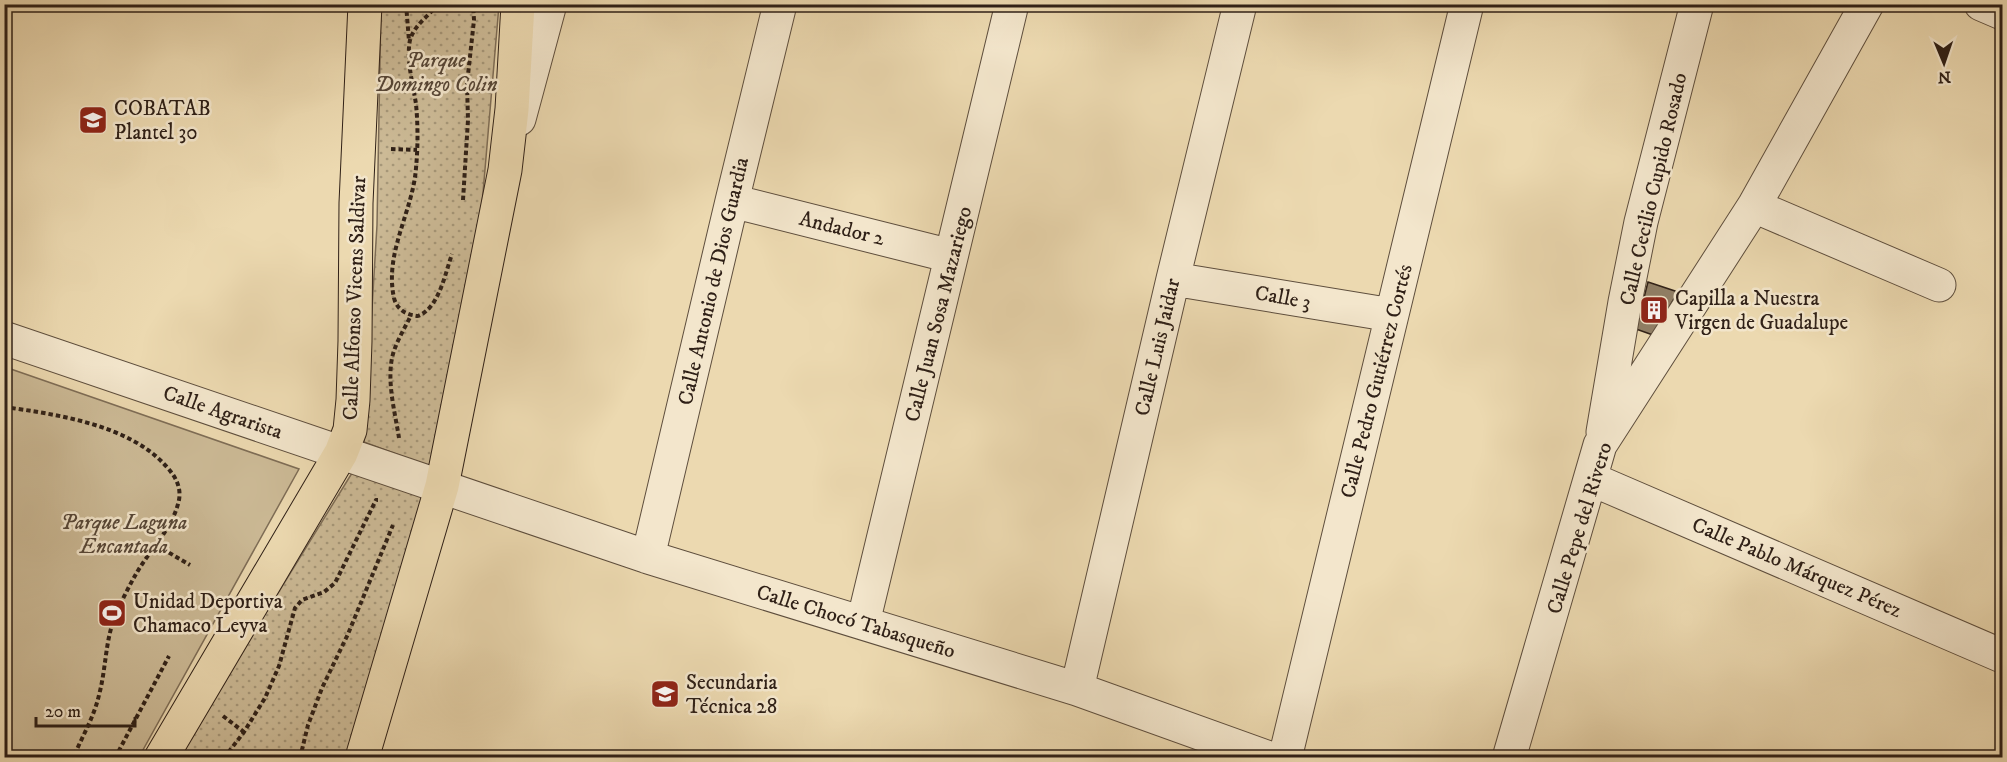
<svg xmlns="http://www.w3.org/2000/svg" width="2007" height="762" font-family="'IM FELL DW Pica',serif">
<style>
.park{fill:url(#park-dots);stroke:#7e6d56;stroke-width:1.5}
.garden{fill:#ccba96;stroke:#7e6d56;stroke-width:1.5}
.building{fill:#918067;stroke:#2f2017;stroke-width:1.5}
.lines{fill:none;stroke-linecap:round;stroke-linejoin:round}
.minor-casing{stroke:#5e4e3d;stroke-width:35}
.major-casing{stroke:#2f2017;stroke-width:35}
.path{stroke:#2f2017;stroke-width:4;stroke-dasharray:4.5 3;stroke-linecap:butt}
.minor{stroke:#f3e6cc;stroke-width:33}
.major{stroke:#ecd9b0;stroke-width:33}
.labels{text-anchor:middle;stroke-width:5;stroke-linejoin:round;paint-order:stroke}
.park-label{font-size:21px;font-style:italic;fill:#564637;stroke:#f3e6cc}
.poi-label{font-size:21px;fill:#2f2017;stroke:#f3e6cc;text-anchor:start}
.street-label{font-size:21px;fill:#2f2017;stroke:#f3e6cc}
</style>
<defs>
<pattern id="park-dots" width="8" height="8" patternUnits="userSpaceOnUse" patternTransform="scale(1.5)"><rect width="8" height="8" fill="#ccba96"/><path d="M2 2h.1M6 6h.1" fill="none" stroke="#a69779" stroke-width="1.8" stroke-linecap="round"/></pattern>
</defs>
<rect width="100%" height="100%" fill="#ecd9b0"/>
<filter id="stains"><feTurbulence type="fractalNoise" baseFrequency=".00333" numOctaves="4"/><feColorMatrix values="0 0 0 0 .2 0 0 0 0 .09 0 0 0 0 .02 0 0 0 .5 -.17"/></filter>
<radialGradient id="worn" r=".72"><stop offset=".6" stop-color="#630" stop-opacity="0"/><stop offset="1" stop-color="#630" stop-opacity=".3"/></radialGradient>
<path class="park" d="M 381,5 L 499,5 L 480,228 L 431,467 L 364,442 L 377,225 Z
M 352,473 L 425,498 L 346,757 L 178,758 L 209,705 Z"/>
<path class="garden" d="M 5,367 L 299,469 L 139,757 L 5,757 Z"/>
<path class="building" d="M 1648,282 L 1678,292 L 1653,335 L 1636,329 Z"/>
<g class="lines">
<g class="minor-casing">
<path id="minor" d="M 1981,4 L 2002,13
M 519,119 L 550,4
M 732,201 L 951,256
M 1754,206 L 1939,285
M 1173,279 L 1392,315
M 4,338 L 648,557 L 1077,689 L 1269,758
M 1603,432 L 1625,302 L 1641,222 L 1697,4
M 1591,479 L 2002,656
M 648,557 L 732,201 L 780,4
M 863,623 L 1012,4
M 1077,689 L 1173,279 L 1240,4
M 1285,758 L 1467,4
M 1509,758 L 1600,445 L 1754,206 L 1867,4"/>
</g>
<g class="major-casing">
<path id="major" d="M 161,758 L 341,453 L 350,430 L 353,400 L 355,341 L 356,203 L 365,4
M 362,758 L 442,486 L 505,170 L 512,109 L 518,4"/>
</g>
<path class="path" d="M 406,4 L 409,41
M 438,4 C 429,16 414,25 410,40 C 406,60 413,84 416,104 C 418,125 418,147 416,168 C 413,211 384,253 394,298 C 397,310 407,315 418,316 C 439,308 445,274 452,254
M 468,90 L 482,91
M 391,149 L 417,150
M 463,200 L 468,120 L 467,84 L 474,20 L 473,4
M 4,407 C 56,414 128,425 164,464 C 175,475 183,488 178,504 C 171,530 149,551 136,574 C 128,588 120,604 114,619 C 105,644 106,669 99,695 C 94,717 82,737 73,758
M 399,438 C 395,412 386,380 393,354 C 397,340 405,328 411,315
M 156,545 L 190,565
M 223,716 L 244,732
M 115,758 L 169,656
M 224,758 L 244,732 L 265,698 L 279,666 L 295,608 L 302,600 L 324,592 L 335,583 L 376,500 L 378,500
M 300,758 L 308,725 L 322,688 L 348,634 L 393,525"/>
<use href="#minor" class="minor"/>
<use href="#major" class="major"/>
</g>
<defs>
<g id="school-square" transform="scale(1.5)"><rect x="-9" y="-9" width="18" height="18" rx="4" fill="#8f2418" stroke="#f3e6cc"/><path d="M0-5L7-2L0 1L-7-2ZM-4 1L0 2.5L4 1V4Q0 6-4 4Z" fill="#fff"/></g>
<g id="building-square" transform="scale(1.5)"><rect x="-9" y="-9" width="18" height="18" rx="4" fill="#8f2418" stroke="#f3e6cc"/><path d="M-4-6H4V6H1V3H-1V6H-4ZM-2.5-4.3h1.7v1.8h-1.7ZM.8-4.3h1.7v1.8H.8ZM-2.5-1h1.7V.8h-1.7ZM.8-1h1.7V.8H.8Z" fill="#fff"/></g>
<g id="stadium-square" transform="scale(1.5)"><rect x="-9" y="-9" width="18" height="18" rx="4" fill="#8f2418" stroke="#f3e6cc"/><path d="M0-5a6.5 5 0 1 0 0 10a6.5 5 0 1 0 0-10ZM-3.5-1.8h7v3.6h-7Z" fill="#fff"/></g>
</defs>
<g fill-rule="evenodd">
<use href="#school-square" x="93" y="120"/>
<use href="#building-square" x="1654" y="310"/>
<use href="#stadium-square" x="112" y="613"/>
<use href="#school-square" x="665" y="694"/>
</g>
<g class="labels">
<g class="park-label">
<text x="436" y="67">Parque<tspan x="436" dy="24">Domingo Colin</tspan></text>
<text x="124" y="529">Parque Laguna<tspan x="124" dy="24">Encantada</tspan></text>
</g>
<g class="poi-label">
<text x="114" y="115">COBATAB<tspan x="114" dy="24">Plantel 30</tspan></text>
<text x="1675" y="305">Capilla a Nuestra<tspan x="1675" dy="24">Virgen de Guadalupe</tspan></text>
<text x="133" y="608">Unidad Deportiva<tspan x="133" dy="24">Chamaco Leyva</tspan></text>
<text x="686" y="689">Secundaria<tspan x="686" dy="24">Técnica 28</tspan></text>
</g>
<g class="street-label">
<text transform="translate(1653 189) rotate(-77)" y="7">Calle Cecilio Cupido Rosado</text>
<text transform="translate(842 228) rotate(14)" y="7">Andador 2</text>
<text transform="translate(713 281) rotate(-77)" y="7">Calle Antonio de Dios Guardia</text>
<text transform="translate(1283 297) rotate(10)" y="7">Calle 3</text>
<text transform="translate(354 298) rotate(-88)" y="7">Calle Alfonso Vicens Saldivar</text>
<text transform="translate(938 314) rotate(-76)" y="7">Calle Juan Sosa Mazariego</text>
<text transform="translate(1157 347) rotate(-77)" y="7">Calle Luis Jaidar</text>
<text transform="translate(1376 381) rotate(-76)" y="7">Calle Pedro Gutiérrez Cortés</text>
<text transform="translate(223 412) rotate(19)" y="7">Calle Agrarista</text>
<text transform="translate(1579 528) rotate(-73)" y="7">Calle Pepe del Rivero</text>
<text transform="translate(1797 567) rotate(23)" y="7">Calle Pablo Márquez Pérez</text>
<text transform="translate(856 621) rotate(17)" y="7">Calle Chocó Tabasqueño</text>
</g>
</g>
<rect width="2007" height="762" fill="none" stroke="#ecd9b0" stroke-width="24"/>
<rect x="6" y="6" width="1995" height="750" fill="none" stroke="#2f2017" stroke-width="3"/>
<rect x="12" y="12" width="1983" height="738" fill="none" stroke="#2f2017" stroke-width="1.5"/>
<g transform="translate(1944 63) rotate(178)" stroke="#f3e6cc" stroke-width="4.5" paint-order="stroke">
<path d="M0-4.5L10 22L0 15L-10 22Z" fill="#2f2017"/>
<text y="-9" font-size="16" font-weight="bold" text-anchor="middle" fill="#2f2017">N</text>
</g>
<path d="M36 717v9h99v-9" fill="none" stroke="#2f2017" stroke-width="3"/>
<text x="45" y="717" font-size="18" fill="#2f2017" stroke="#f3e6cc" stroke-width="4.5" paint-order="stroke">20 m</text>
<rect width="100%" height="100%" filter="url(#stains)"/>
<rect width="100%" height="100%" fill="url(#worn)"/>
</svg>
